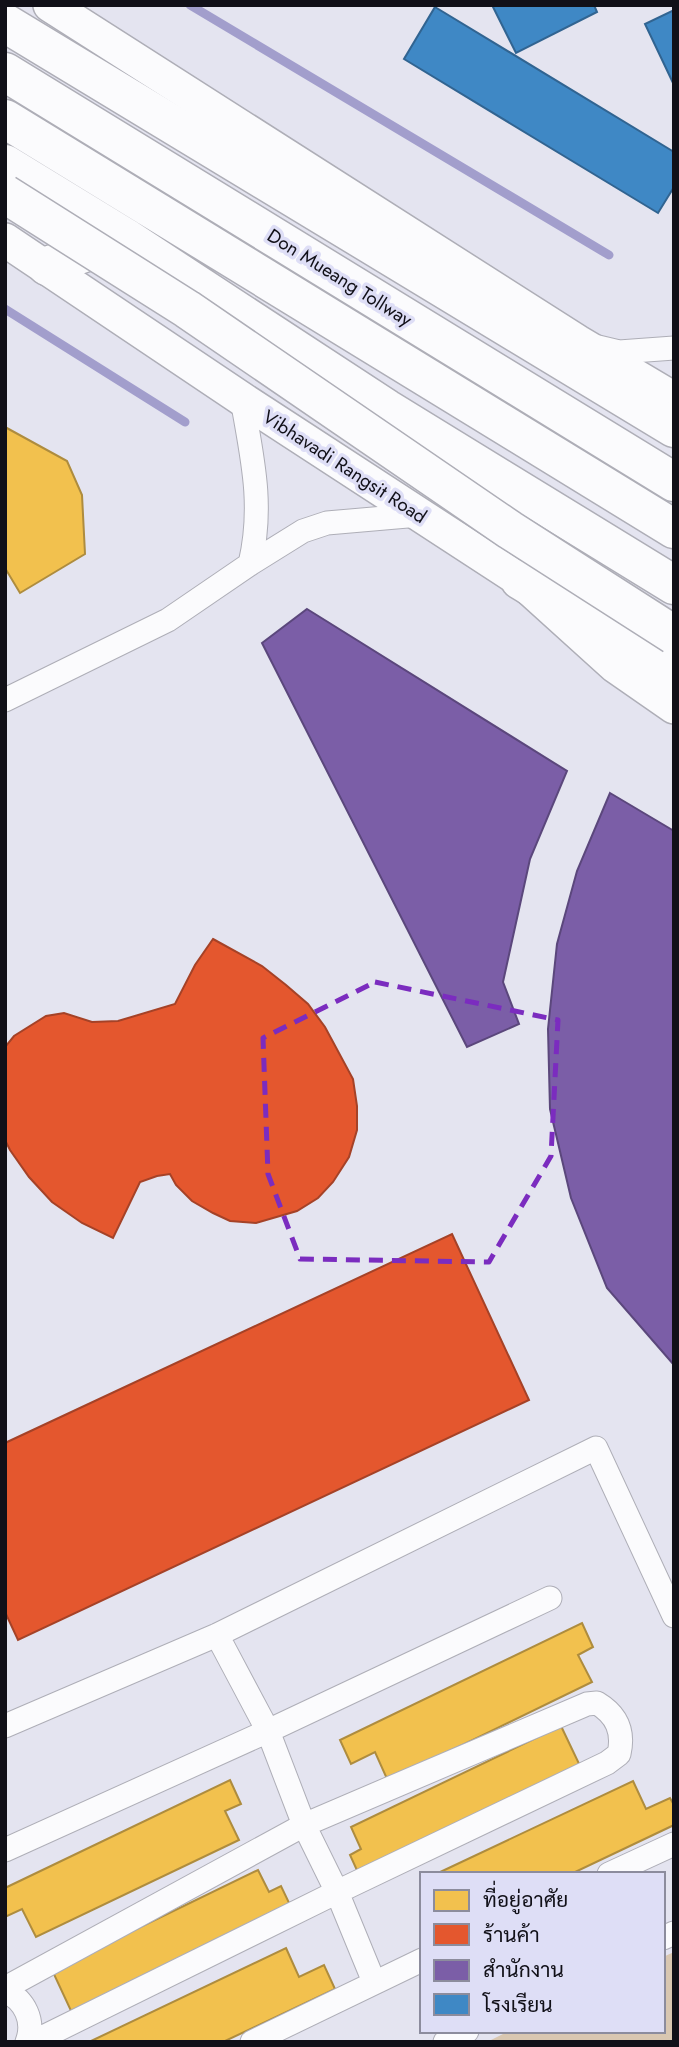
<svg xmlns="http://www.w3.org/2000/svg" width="679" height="2047" font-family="Jost,Sarabun,sans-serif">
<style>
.green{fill:#d9c7b1}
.homes{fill:#f2c14e;stroke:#ae8c3e;stroke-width:2}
.shops{fill:#e4572e;stroke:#a54227;stroke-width:2}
.offices{fill:#7b5ea7;stroke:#5b477c;stroke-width:2}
.schools{fill:#3f88c5;stroke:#316491;stroke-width:2}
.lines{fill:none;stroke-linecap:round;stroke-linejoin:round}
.stream{stroke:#a29ecc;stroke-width:9}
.street-casing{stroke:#aeaeb7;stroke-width:25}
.secondary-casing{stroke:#aeaeb7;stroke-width:36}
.highway-casing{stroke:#aeaeb7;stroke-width:41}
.street{stroke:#fbfbfd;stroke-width:23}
.secondary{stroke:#fbfbfd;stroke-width:33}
.highway{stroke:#fbfbfd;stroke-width:38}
.highway-bridge-casing{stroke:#aeaeb7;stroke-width:41;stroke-linecap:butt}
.highway-bridge{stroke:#fbfbfd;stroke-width:38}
.marked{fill:none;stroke:#7b2cbf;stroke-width:5;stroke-dasharray:14 9;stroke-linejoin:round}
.labels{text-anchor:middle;stroke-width:7;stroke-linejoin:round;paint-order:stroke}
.street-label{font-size:19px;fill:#111018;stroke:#dedef6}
</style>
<rect width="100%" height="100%" fill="#e4e4f0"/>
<path class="green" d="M 674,1952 L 674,2042 L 487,2042 L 509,2031 L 663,2031 L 663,1957 Z"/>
<path class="homes" d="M 5,427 L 67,461 L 82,495 L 85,554 L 20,593 L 5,568 Z
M 582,1623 L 593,1647 L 578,1655 L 592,1682 L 388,1781 L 375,1752 L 351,1764 L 340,1740 Z
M 561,1726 L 582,1770 L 360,1877 L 350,1855 L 361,1849 L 351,1827 Z
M 230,1780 L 241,1804 L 225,1811 L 239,1840 L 36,1937 L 22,1909 L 5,1917 L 5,1888 Z
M 633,1781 L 646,1809 L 670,1798 L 674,1805 L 674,1825 L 571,1874 L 436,1874 Z
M 258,1870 L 269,1892 L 281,1886 L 291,1907 L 72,2013 L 52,1970 Z
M 286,1948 L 299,1977 L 324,1965 L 335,1989 L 223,2042 L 89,2042 Z"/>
<path class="shops" d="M 213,939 L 262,966 L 286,985 L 308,1004 L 325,1027 L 353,1079 L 357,1106 L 357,1130 L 349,1157 L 333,1182 L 318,1198 L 297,1211 L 256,1223 L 230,1221 L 213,1213 L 192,1201 L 176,1185 L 170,1174 L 157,1176 L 140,1182 L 113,1238 L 82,1223 L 52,1202 L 29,1177 L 10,1150 L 5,1140 L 5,1047 L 14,1036 L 46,1016 L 64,1013 L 92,1022 L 118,1021 L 175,1004 L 195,965 Z
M 452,1234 L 529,1400 L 18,1640 L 5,1612 L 5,1443 Z"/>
<path class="offices" d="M 307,609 L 567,771 L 530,859 L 503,982 L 519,1024 L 467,1047 L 262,643 Z
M 610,793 L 674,831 L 674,1365 L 607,1288 L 571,1198 L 550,1109 L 548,1029 L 557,944 L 577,871 Z"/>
<path class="schools" d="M 492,5 L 594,5 L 597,12 L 516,53 Z
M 435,7 L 674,152 L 674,187 L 658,213 L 404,59 Z
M 674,10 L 674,85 L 645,24 Z"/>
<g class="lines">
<path class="stream" d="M 190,5 L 609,255
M 5,309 L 185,422"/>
<g class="street-casing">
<path id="street" d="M 598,347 L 619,352 L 674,348
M 242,399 C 252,457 264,505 250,564
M 5,700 L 168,620 L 250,564 L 303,531 L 327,523 L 419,515
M 217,1635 L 268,1731 L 304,1825 L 337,1892 L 374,1982
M 5,1726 L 217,1635 L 596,1448 L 674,1616
M 5,1850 L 268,1731 L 550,1598
M 609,1874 L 674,1844
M 663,1938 L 674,1933
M 5,1988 L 304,1825 L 587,1704 L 597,1703 C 617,1715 624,1732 619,1754 L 607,1763 L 337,1892 L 33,2042
M 5,1991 C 25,2000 35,2021 27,2042
M 252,2042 L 422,1960
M 445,2042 L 467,2031"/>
</g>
<g class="secondary-casing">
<path id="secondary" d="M 50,5 L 578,342 L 674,399
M 5,240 L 242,399 L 520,580 L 615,666 L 674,707"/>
</g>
<g class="highway-casing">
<path id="highway" d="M 5,23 L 674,428
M 5,72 L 674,482
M 5,119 L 674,529
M 5,164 L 126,238 L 387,409 L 674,585
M 47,266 L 121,240
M 520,580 L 674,673"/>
</g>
<use href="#street" class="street"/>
<use href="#secondary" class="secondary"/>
<use href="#highway" class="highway"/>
<g class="highway-bridge-casing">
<path id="highway-bridge" d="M 5,194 L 187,309 L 510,530 L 674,635"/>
</g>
<use href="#highway-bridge" class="highway-bridge"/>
</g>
<path class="marked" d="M 375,982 L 558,1020 L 551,1156 L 489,1262 L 300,1259 L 268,1174 L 263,1038 Z"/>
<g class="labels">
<g class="street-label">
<text transform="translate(340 277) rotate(32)" y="7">Don Mueang Tollway</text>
<text transform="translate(345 466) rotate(33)" y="7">Vibhavadi Rangsit Road</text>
</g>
</g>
<rect width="679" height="2047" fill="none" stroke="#111018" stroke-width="14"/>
<rect x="420" y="1872" width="245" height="161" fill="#dedef6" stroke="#8c8c9d" stroke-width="2"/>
<rect x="434" y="1890" width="35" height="21" fill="#f2c14e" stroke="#8c8c9d" stroke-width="2"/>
<text x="483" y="1907" font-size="21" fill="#111018">ที่อยู่อาศัย</text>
<rect x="434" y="1924" width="35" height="21" fill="#e4572e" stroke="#8c8c9d" stroke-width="2"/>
<text x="483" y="1942" font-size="21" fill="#111018">ร้านค้า</text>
<rect x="434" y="1960" width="35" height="21" fill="#7b5ea7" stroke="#8c8c9d" stroke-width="2"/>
<text x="483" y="1977" font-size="21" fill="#111018">สำนักงาน</text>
<rect x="434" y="1994" width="35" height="21" fill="#3f88c5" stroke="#8c8c9d" stroke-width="2"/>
<text x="483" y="2012" font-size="21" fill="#111018">โรงเรียน</text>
</svg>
